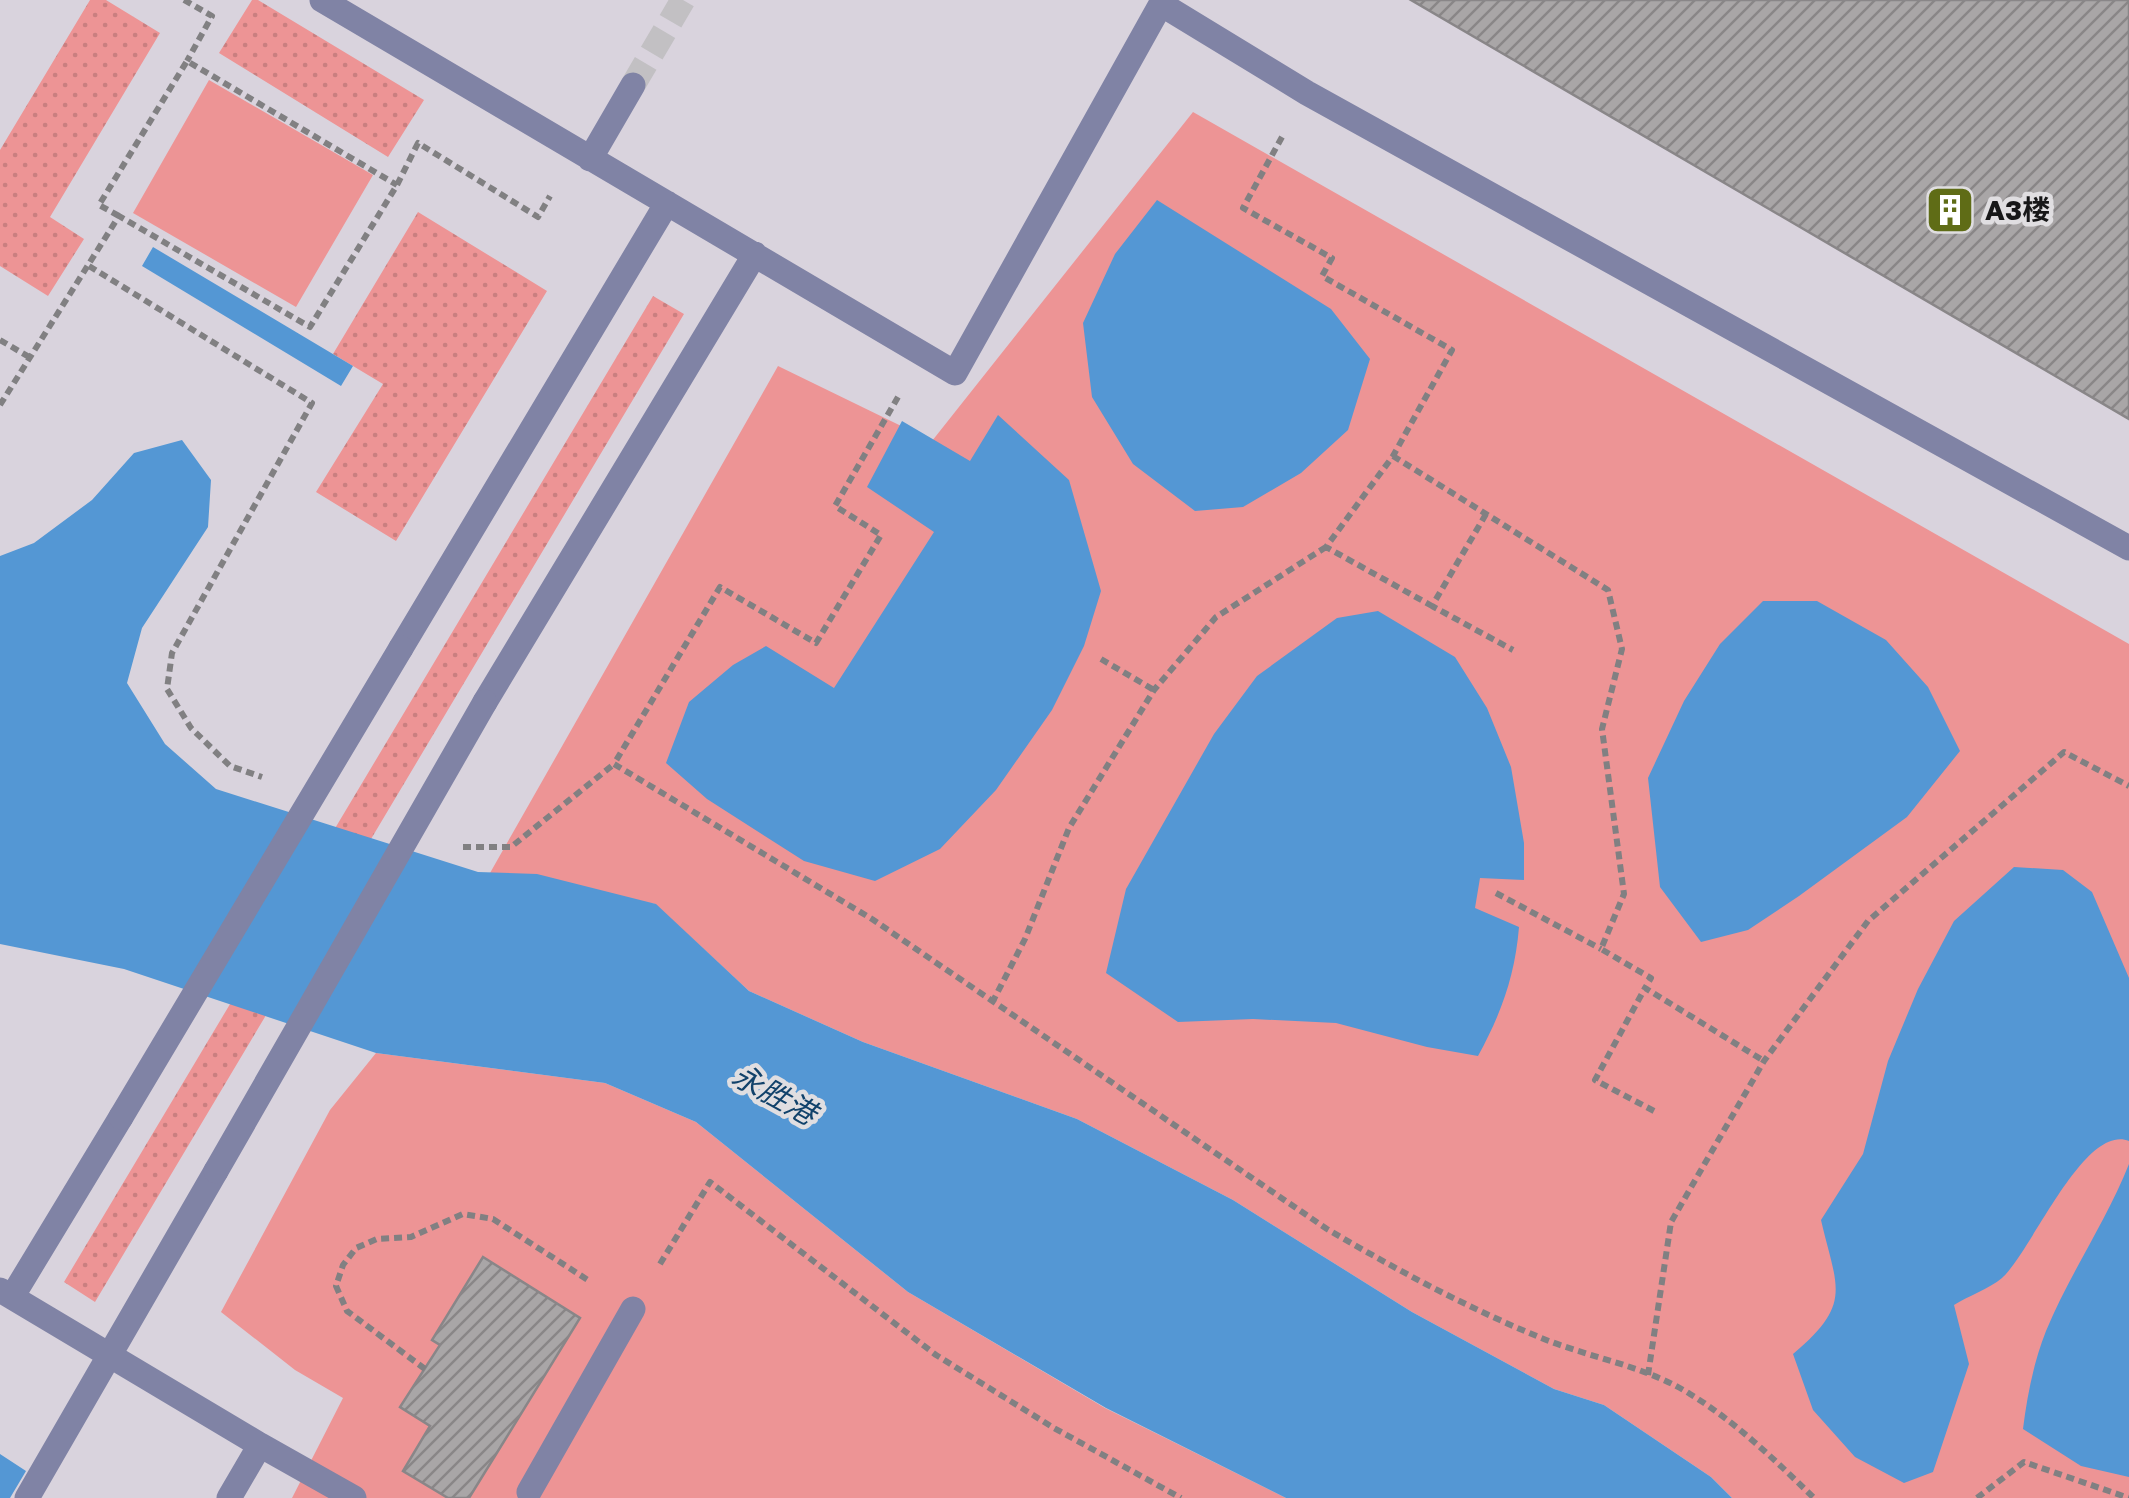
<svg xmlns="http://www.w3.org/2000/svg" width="2129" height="1498" font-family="'Golos Text','Noto Sans SC',sans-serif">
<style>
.built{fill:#d9d3dd}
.grass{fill:url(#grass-dots)}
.green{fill:#ed9495}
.water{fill:#5497d4}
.building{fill:url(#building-hatch);stroke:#898688;stroke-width:2.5}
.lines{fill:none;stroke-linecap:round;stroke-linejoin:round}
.minor-tunnel{stroke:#c2c0c3;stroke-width:25;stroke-dasharray:25 12;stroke-linecap:butt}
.path{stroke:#818082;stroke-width:6;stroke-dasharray:8 5;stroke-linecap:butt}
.minor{stroke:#8083a5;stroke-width:25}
.minor-bridge{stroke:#8083a5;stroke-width:25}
.labels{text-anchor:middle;stroke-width:9;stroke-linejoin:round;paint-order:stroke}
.poi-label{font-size:28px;font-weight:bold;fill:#171718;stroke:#e0dee1;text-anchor:start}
.water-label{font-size:30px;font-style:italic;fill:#11426b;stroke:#e0dee1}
</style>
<defs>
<pattern id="grass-dots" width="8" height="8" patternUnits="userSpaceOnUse" patternTransform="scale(2.5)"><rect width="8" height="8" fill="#ed9495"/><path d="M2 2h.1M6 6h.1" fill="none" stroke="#ca7f80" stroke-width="1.8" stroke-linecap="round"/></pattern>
<pattern id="building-hatch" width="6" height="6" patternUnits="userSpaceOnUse" patternTransform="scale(2.5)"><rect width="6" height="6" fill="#a9a6a7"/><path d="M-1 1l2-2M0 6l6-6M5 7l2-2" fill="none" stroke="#898687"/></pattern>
</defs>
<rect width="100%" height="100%" fill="#e0dee1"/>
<path class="built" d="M 0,0 L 2129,0 L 2129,1498 L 0,1498 Z"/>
<path class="grass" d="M 90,0 L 106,0 L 160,33 L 50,217 L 84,239 L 48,296 L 0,266 L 0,150 Z
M 252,0 L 258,0 L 424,100 L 388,157 L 219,53 Z
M 418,212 L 547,291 L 396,541 L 316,492 L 383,384 L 333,354 Z
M 653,296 L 684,314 L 95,1302 L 64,1282 Z"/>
<path class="green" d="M 209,80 L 373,175 L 296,307 L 133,213 Z
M 1193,112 L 2129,644 L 2129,1498 L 1732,1498 L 1711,1477 L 1604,1405 L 1554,1389 L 1412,1312 L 1233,1200 L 1077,1119 L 863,1042 L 749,991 L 655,904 L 490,873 L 778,366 L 932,441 Z
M 376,1053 L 605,1083 L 696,1122 L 908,1292 L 1105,1408 L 1286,1498 L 292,1498 L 343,1398 L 295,1370 L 221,1312 L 330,1110 Z"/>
<path class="water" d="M 1157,200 L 1331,309 L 1370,359 L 1348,430 L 1301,473 L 1243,507 L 1195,511 L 1133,464 L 1092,397 L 1083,323 L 1115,254 Z
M 153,247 L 353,366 L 341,386 L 142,266 Z
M 998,415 L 1069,480 L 1101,591 L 1084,646 L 1052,710 L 996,790 L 940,849 L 875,881 L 804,861 L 707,799 L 666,763 L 689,702 L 733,665 L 766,646 L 834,688 L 934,532 L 867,487 L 902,421 L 970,461 Z
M 182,440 L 211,480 L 208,527 L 142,628 L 127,683 L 165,744 L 216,789 L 478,872 L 537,874 L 656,904 L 749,991 L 863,1042 L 1077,1119 L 1233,1200 L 1412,1312 L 1554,1389 L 1604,1405 L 1711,1477 L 1732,1498 L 1286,1498 L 1106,1408 L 908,1292 L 696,1122 L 605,1083 L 376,1053 L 124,969 L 0,944 L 0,556 L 34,543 L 92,500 L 134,453 Z
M 1763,601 L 1817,601 L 1886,640 L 1928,687 L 1960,751 L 1907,817 L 1799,896 L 1748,930 L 1701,942 L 1660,887 L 1648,778 L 1684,701 L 1720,644 Z
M 1378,611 L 1455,657 L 1487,708 L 1511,767 L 1524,843 L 1524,880 L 1480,878 L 1475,908 L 1519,927 C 1515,976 1501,1014 1478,1056 L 1427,1047 L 1336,1023 L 1253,1019 L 1178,1022 L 1106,973 L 1126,889 L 1214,734 L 1257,676 L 1337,618 Z
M 2014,867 L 2063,870 L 2092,892 L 2129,978 L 2129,1141 C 2084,1123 2032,1251 2002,1278 C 1989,1289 1968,1296 1954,1305 L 1969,1364 L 1933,1472 L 1904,1483 L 1855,1457 L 1813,1410 L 1793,1354 C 1853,1303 1837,1289 1821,1220 L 1863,1154 L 1888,1061 L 1918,989 L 1954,921 Z
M 2129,1164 L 2129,1477 L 2081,1466 L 2023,1429 C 2027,1396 2034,1361 2046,1331 C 2070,1273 2106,1222 2129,1164 Z
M 0,1454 L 26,1471 L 10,1498 L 0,1498 Z"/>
<path class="building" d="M 1411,0 L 2129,0 L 2129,419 Z
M 483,1257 L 580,1318 L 469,1498 L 448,1498 L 403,1471 L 430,1426 L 400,1407 L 440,1345 L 432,1340 Z"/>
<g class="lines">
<path class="minor-tunnel" d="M 633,85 L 683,0"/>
<path class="path" d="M 184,0 L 212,16 L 187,61
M 1282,137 L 1243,208 L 1332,258 L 1322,276 L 1452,350 L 1393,456 L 1326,547 L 1432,606
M 119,216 L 99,205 L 187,61 L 397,185
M 89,266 L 312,403 L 172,653 L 167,689 L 191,728 L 230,766 L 262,777
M 0,340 L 31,358
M 898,397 L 835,506 L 881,535 L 816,643 L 720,587 L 614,764 L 872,919 L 1327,1229 C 1395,1269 1466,1307 1539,1337 C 1589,1358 1644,1365 1690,1394 C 1736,1422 1776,1461 1814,1498
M 0,405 L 119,216 L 310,327 L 397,185 L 418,143 L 538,217 L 550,196
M 1393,456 L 1608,590 L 1622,649 L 1602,729 L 1624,894 L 1601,949 L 1651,978 L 1645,988
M 1486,514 L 1432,606 L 1513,650
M 1101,659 L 1154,690
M 463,847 L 511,847 L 614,764
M 1496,893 L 1601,949
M 992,1003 L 1025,939 L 1069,828 L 1154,690 L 1216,617 L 1326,547
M 1654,1111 L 1595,1080 L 1645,988 L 1764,1061
M 660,1264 L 710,1182 L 936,1355 L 1054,1428 L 1181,1498
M 425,1369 L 347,1311 L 336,1286 L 343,1265 L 356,1248 L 377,1239 L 411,1237 L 463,1214 L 493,1219 L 591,1282
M 1648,1375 L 1671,1222 L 1764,1061 L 1868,921 L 2064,752 L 2129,786
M 1977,1498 L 2024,1462 L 2129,1498"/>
<path class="minor" d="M 322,0 L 955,373 L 1161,4 L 1307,93 L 2129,548
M 590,159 L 633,85
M 401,648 L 667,203
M 485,702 L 755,254
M 0,1290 L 260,1445 L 229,1498
M 12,1297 L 121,1117
M 260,1445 L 354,1498
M 529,1492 L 633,1309
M 27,1498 L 216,1171"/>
<path class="minor-bridge" d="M 121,1117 L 401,648
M 216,1171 L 485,702"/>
</g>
<defs>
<g id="building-square" transform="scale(2.5)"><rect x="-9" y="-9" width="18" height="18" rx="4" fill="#5f6c16" stroke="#e0dee1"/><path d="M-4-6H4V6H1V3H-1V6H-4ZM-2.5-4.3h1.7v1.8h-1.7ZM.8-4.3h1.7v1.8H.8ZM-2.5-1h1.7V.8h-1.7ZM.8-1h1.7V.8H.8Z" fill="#fff"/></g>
</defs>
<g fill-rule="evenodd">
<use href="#building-square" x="1950" y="210"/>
</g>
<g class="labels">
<g class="poi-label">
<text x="1985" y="220">A3楼</text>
</g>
<g class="water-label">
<text transform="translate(774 1095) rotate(29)" y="10">永胜港</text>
</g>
</g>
</svg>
